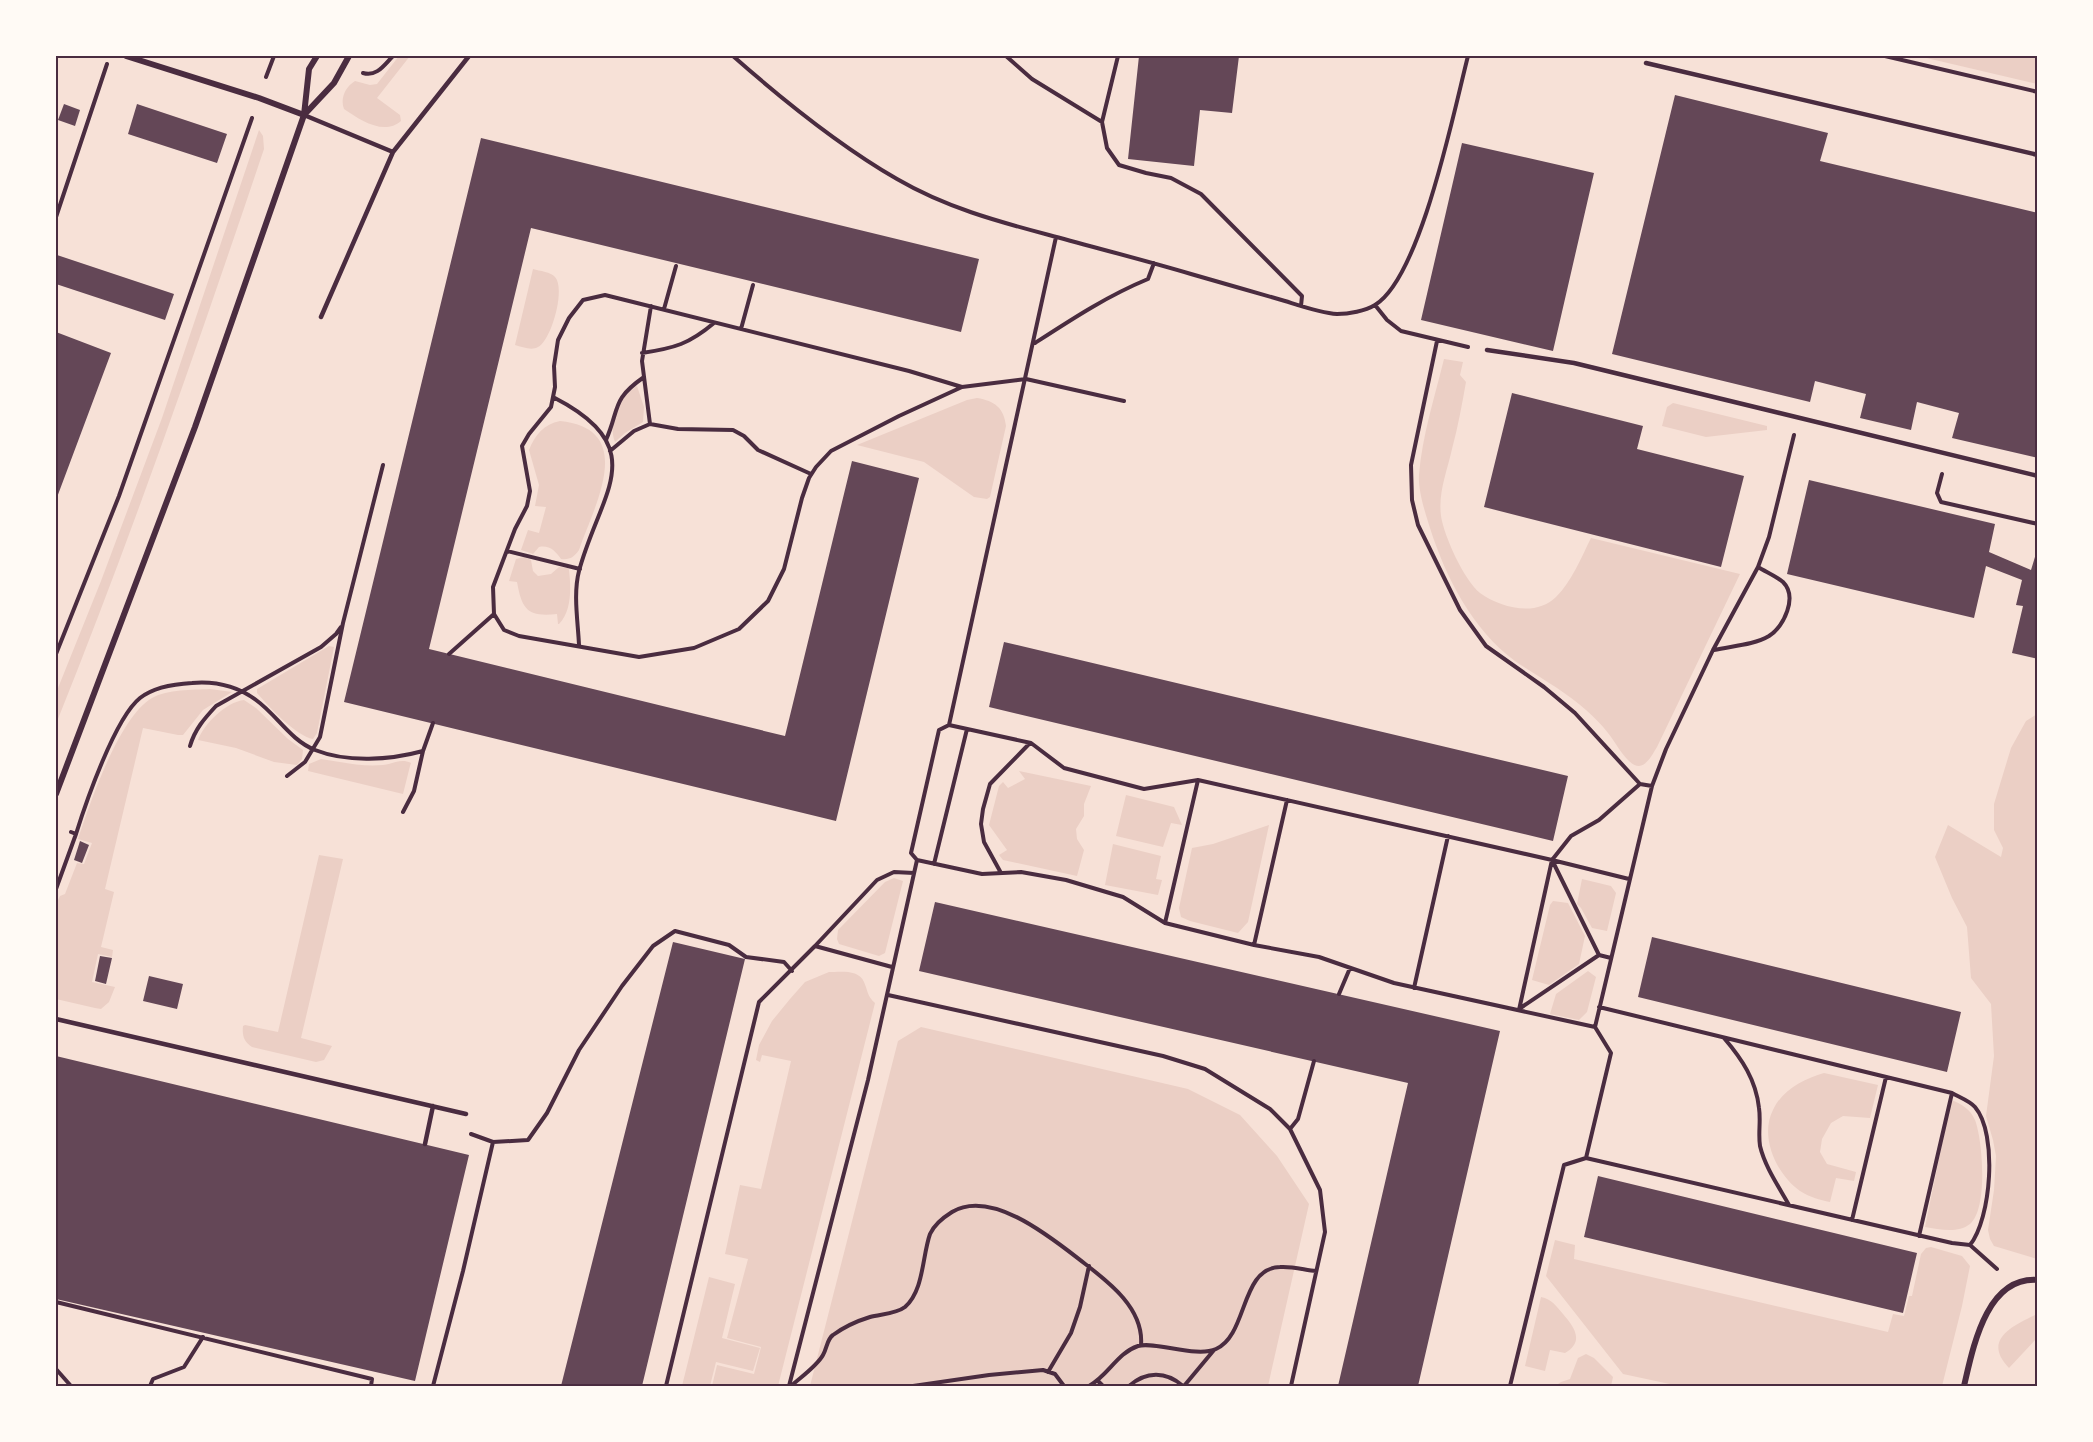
<svg xmlns="http://www.w3.org/2000/svg" width="2093" height="1442" font-family="Rubik,sans-serif">
<style>
.green{fill:#ebcfc5}
.building{fill:#644757}
.lines{fill:none;stroke-linecap:round;stroke-linejoin:round}
.path{stroke:#4a2c40;stroke-width:4}
.service{stroke:#4a2c40;stroke-width:4.5}
.minor{stroke:#4a2c40;stroke-width:6}
.neatline{fill:none;stroke:#4a2c40;stroke-width:2}
</style>
<rect width="100%" height="100%" fill="#f7e1d7"/>
<path class="green" d="M 399,56 L 410,56 L 377,98 L 400,115 L 401,121 C 384,136 360,120 344,109 C 340,99 345,87 355,81 L 370,85 L 377,84 Z
M 1918,56 L 2037,57 L 2037,84 Z
M 259,130 L 263,136 L 264,149 C 199,342 132,535 56,724 L 56,693 L 101,581 L 162,418 Z
M 533,269 C 540,271 551,272 555,277 C 566,289 551,341 538,347 C 532,351 522,347 515,345 Z
M 1444,359 L 1463,362 L 1460,375 L 1466,382 C 1462,404 1458,427 1452,449 C 1447,472 1438,492 1441,516 C 1444,536 1464,580 1480,593 C 1501,608 1536,617 1556,597 C 1572,581 1581,558 1591,538 L 1740,574 L 1657,747 C 1653,753 1648,765 1639,766 C 1627,766 1615,741 1608,733 C 1602,725 1594,717 1586,710 C 1565,691 1538,677 1515,661 C 1472,629 1446,578 1430,528 C 1425,512 1418,491 1419,475 C 1422,436 1435,396 1444,359 Z
M 637,386 L 644,407 L 643,422 L 625,433 L 615,442 C 607,422 620,396 637,386 Z
M 977,398 C 995,401 1004,408 1006,426 L 990,497 L 987,499 L 974,497 L 924,462 L 857,445 L 967,400 Z
M 1673,403 L 1767,426 L 1767,430 L 1706,437 L 1662,426 L 1667,407 Z
M 560,421 C 639,429 593,508 579,550 C 574,557 570,560 561,559 C 555,551 550,545 539,547 L 533,554 L 521,550 L 528,530 L 539,533 L 546,507 L 535,506 L 539,485 L 529,450 C 535,435 544,424 560,421 Z
M 524,557 L 531,560 L 533,571 L 538,576 L 551,574 L 559,567 L 568,568 L 569,570 C 571,587 572,611 559,624 L 558,624 L 557,614 C 528,617 522,610 517,582 L 509,581 L 516,559 Z
M 329,646 L 334,647 L 317,733 L 313,739 C 296,736 269,707 257,693 L 257,689 Z
M 210,689 L 232,692 L 203,710 L 183,735 L 178,735 L 143,728 L 105,889 L 114,892 L 101,947 L 113,950 L 112,957 L 98,954 L 92,982 L 115,987 L 109,1002 L 101,1009 L 95,1008 L 56,999 L 56,904 L 60,896 L 65,894 L 77,863 L 84,864 L 92,843 L 78,839 C 90,803 119,717 152,698 C 168,689 192,690 210,689 Z
M 244,700 L 256,708 L 288,739 L 303,750 L 302,759 L 297,765 L 274,762 L 236,748 L 198,740 C 204,724 226,702 244,700 Z
M 2037,714 L 2037,1259 L 1994,1246 L 1990,1239 L 1988,1230 L 1994,1190 L 1996,1156 L 1993,1140 L 1986,1116 L 1994,1056 L 1991,1004 L 1971,978 L 1967,927 L 1952,898 L 1935,857 L 1948,825 L 2001,857 L 2003,848 L 1994,830 L 1994,804 L 2011,748 L 2026,721 Z
M 321,759 C 341,762 362,767 383,765 C 393,764 401,758 411,763 L 410,766 L 403,794 L 308,771 L 309,764 Z
M 1019,771 L 1091,786 L 1084,804 L 1084,816 L 1076,829 L 1077,839 L 1084,850 L 1077,876 L 1003,860 L 999,855 L 1007,850 L 989,825 L 999,786 L 1003,782 L 1008,788 L 1025,779 Z
M 1126,795 L 1174,807 L 1182,825 L 1171,823 L 1163,847 L 1116,836 Z
M 1269,825 L 1248,922 L 1238,933 L 1190,921 L 1181,917 L 1179,908 L 1192,848 L 1213,844 Z
M 1113,844 L 1161,856 L 1156,879 L 1162,880 L 1158,895 L 1105,885 Z
M 319,855 L 343,859 L 301,1038 L 332,1046 L 324,1060 L 316,1062 L 252,1047 C 244,1042 242,1036 243,1026 L 245,1025 L 278,1032 Z
M 894,878 L 903,881 L 885,953 L 879,956 L 839,944 L 837,939 L 838,930 L 885,882 Z
M 1582,879 L 1611,886 L 1616,893 L 1607,931 L 1592,928 L 1581,908 L 1577,904 Z
M 1553,901 L 1568,903 L 1585,936 L 1579,964 L 1549,985 L 1532,980 L 1550,905 Z
M 1588,971 L 1596,977 L 1587,1012 L 1579,1020 L 1550,1014 L 1556,994 Z
M 829,972 C 840,972 859,969 864,982 C 868,991 867,996 875,1003 L 778,1386 L 712,1386 L 717,1365 L 754,1374 L 761,1347 L 727,1338 L 748,1259 L 725,1254 L 740,1185 L 761,1189 L 791,1061 L 762,1055 L 760,1062 L 756,1060 L 759,1045 L 772,1021 L 790,999 L 805,982 Z
M 921,1027 L 1188,1089 L 1240,1115 L 1277,1156 L 1309,1204 L 1268,1386 L 810,1386 L 898,1041 Z
M 1824,1073 L 1878,1085 L 1870,1118 L 1843,1116 L 1831,1123 L 1822,1139 L 1820,1152 L 1827,1164 L 1856,1172 L 1854,1181 L 1836,1178 L 1830,1202 C 1820,1200 1809,1197 1800,1191 C 1777,1175 1759,1137 1773,1110 C 1782,1090 1804,1079 1824,1073 Z
M 1951,1100 C 1962,1104 1970,1109 1975,1120 C 1983,1141 1988,1209 1970,1224 C 1957,1234 1939,1229 1925,1227 Z
M 1555,1240 L 1575,1245 L 1574,1259 L 1888,1332 L 1893,1314 L 1904,1316 L 1909,1296 L 1912,1296 L 1921,1254 L 1926,1248 L 1931,1247 L 1962,1256 L 1970,1266 L 1962,1306 L 1942,1386 L 1679,1386 L 1623,1374 L 1546,1276 Z
M 709,1277 L 735,1284 L 722,1338 L 760,1348 L 753,1371 L 716,1362 L 710,1386 L 682,1386 Z
M 1541,1297 C 1552,1299 1556,1306 1563,1314 C 1574,1327 1585,1341 1565,1353 L 1550,1350 L 1545,1371 L 1525,1366 Z
M 2037,1314 L 2037,1338 L 2009,1368 C 1982,1340 2012,1326 2037,1314 Z
M 1586,1354 L 1594,1358 L 1613,1377 L 1611,1386 L 1555,1386 L 1561,1382 L 1570,1379 L 1578,1358 Z"/>
<path class="building" d="M 1139,56 L 1239,56 L 1232,113 L 1200,110 L 1194,166 L 1128,159 Z
M 1675,95 L 1828,133 L 1820,161 L 2038,213 L 2038,458 L 1952,438 L 1959,413 L 1917,402 L 1911,430 L 1860,418 L 1866,394 L 1815,381 L 1810,402 L 1612,354 Z
M 64,104 L 80,110 L 75,126 L 58,120 Z
M 137,104 L 227,134 L 217,163 L 128,134 Z
M 481,138 L 979,259 L 961,332 L 531,228 L 429,649 L 785,736 L 852,461 L 919,478 L 836,821 L 344,702 Z
M 1462,143 L 1594,173 L 1553,351 L 1421,320 Z
M 57,255 L 174,294 L 165,320 L 56,284 Z
M 56,332 L 111,353 L 56,500 Z
M 1512,393 L 1643,426 L 1637,449 L 1744,476 L 1721,567 L 1484,507 Z
M 1809,480 L 1995,524 L 1989,552 L 2031,570 L 2038,547 L 2038,659 L 2012,653 L 2023,606 L 2016,605 L 2022,580 L 1986,566 L 1974,618 L 1787,574 Z
M 1004,642 L 1568,776 L 1553,841 L 989,707 Z
M 80,841 L 89,845 L 82,863 L 74,860 Z
M 935,902 L 1500,1031 L 1418,1386 L 1338,1386 L 1408,1083 L 919,971 Z
M 1652,937 L 1961,1012 L 1947,1072 L 1638,997 Z
M 673,942 L 745,959 L 642,1386 L 561,1386 Z
M 100,956 L 112,958 L 106,984 L 95,981 Z
M 149,976 L 183,984 L 177,1009 L 143,1001 Z
M 56,1056 L 469,1155 L 415,1381 L 56,1299 Z
M 1598,1176 L 1917,1253 L 1903,1313 L 1584,1237 Z"/>
<g class="lines">
<path class="path" d="M 733,56 C 784,101 838,145 897,179 C 945,207 996,221 1049,235 C 1096,248 1144,260 1191,274 C 1222,283 1254,292 1285,301 C 1301,306 1321,313 1337,314 C 1349,314 1365,311 1375,305 C 1421,277 1454,110 1468,56
M 1006,56 L 1032,79 L 1102,122 L 1107,148 L 1119,165 L 1146,173 L 1171,178 L 1201,194 L 1302,296 L 1301,306
M 1885,56 L 2038,92
M 363,73 C 377,77 384,65 393,56
M 266,77 L 274,56
M 1102,122 L 1118,56
M 56,217 L 107,64
M 1056,237 L 949,725 L 1031,743 L 1064,768 L 1144,789 L 1198,780 L 1552,860 L 1629,879
M 1375,305 L 1387,320 L 1401,331 L 1468,347
M 664,309 L 676,266
M 741,329 L 753,285
M 1437,341 L 1411,465 L 1412,500 L 1418,525 L 1460,610 L 1486,646 L 1544,687 L 1575,713 L 1640,784 L 1652,786
M 1035,343 C 1072,319 1107,296 1148,279 L 1154,263
M 642,353 C 675,348 689,344 714,323
M 962,387 L 899,416 L 831,451 L 816,467 L 809,478 L 802,498 L 784,569 L 768,601 L 739,629 L 694,648 L 639,657 L 519,636 L 504,630 L 494,614 L 493,587 L 515,529 L 527,506 L 530,491 L 522,446 L 529,434 L 551,407 L 555,387 L 554,366 L 558,340 L 569,318 L 583,300 L 605,295 L 909,371 L 962,387 L 1026,379 L 1124,401
M 553,397 C 654,449 600,492 579,571 C 573,594 578,622 579,645
M 650,424 L 642,361 L 651,306
M 606,440 C 620,408 611,400 644,377
M 610,451 L 634,431 L 650,424 L 678,429 L 733,430 L 744,436 L 758,450 L 811,474
M 1942,474 L 1937,493 L 1941,502 L 2038,524
M 507,551 L 580,569
M 1714,650 C 1731,646 1754,645 1769,636 C 1784,626 1798,597 1783,582 C 1776,576 1766,572 1758,567
M 56,654 L 119,496 L 252,118
M 449,654 L 494,614
M 949,725 L 939,730 L 911,853 L 917,860 L 982,874 L 1021,872 L 1066,880 L 1123,897 L 1165,923 L 1254,945 L 1319,957 L 1394,983 L 1595,1027
M 190,746 C 195,729 204,719 216,706 L 321,647 L 336,634 L 341,627
M 287,776 L 305,762 L 320,737 L 343,623 L 383,465
M 403,812 L 414,791 L 423,751
M 71,832 L 76,834 C 86,802 115,718 140,698 C 154,687 174,684 192,683 C 215,681 237,686 256,700 C 277,715 290,740 315,750 C 348,763 390,760 423,751 L 433,723
M 1552,860 L 1599,955
M 934,864 L 967,729
M 1001,873 L 984,842 L 981,824 L 983,809 L 990,784 L 1030,743
M 56,889 L 76,834
M 1165,923 L 1198,780
M 1254,945 L 1287,800
M 815,946 L 877,880 L 894,872 L 914,873
M 1414,988 L 1448,836
M 1339,994 L 1350,968
M 888,995 L 1163,1056 L 1205,1069 L 1270,1109 L 1290,1129 L 1320,1190 L 1325,1232 L 1291,1386
M 1599,1007 L 1952,1093 L 1919,1236
M 1519,1009 L 1599,955 L 1611,958
M 1519,1010 L 1552,860 L 1571,836 L 1599,820 L 1640,784
M 1724,1038 C 1742,1059 1756,1080 1759,1108 C 1761,1121 1758,1133 1760,1146 C 1765,1167 1779,1187 1789,1205
M 1952,1093 C 1959,1097 1970,1101 1975,1107 C 1998,1134 1991,1219 1970,1245
M 1290,1129 L 1298,1119 L 1314,1061
M 493,1142 L 528,1140 L 547,1113 L 579,1050 L 622,986 L 653,946 L 675,931 L 729,945 L 746,957 L 784,962 L 792,971
M 1586,1158 L 1952,1243 L 1970,1245 L 1997,1269
M 1852,1220 L 1886,1077
M 56,1302 L 372,1379 L 371,1386
M 56,1369 L 71,1386
M 1048,1372 L 1071,1333 L 1080,1307 L 1089,1266
M 1098,1381 L 1103,1386
M 150,1386 L 153,1379 L 184,1367 L 203,1337
M 433,1386 L 463,1271 L 493,1142 L 471,1134
M 666,1386 L 759,1002 L 815,946 L 892,967
M 789,1386 L 868,1080 L 917,860
M 791,1386 C 801,1377 817,1366 823,1355 C 827,1348 827,1339 833,1335 C 844,1327 857,1321 870,1317 C 880,1314 896,1314 905,1307 C 924,1290 922,1257 930,1234 C 934,1225 944,1217 952,1212 C 992,1188 1053,1239 1084,1263 C 1110,1283 1144,1309 1141,1345
M 913,1386 L 989,1375 L 1043,1370 L 1055,1374 L 1064,1386
M 1089,1386 C 1108,1376 1117,1353 1138,1346 C 1156,1341 1196,1358 1216,1349 C 1248,1335 1240,1268 1280,1267 C 1292,1266 1305,1270 1316,1271
M 1129,1386 C 1146,1371 1166,1371 1183,1386
M 1184,1386 L 1214,1350
M 1510,1386 L 1564,1165 L 1586,1158 L 1611,1053 L 1595,1027 L 1652,786 L 1666,749 L 1713,650 L 1758,567 L 1769,537 L 1794,435"/>
<path class="service" d="M 1646,63 L 2038,155
M 304,115 L 393,152 L 321,317
M 393,152 L 469,56
M 1487,350 L 1574,363 L 2038,476
M 56,1019 L 466,1114
M 425,1144 L 433,1106"/>
<path class="minor" d="M 126,56 L 259,98 L 304,115
M 304,115 L 334,83 L 349,56
M 56,794 L 195,427 L 304,115 L 309,69 L 317,56
M 1964,1386 C 1973,1348 1986,1276 2038,1280"/>
</g>
<rect width="2093" height="1442" fill="none" stroke="#fffaf5" stroke-width="114"/>
<rect x="57" y="57" width="1979" height="1328" class="neatline"/>
</svg>
